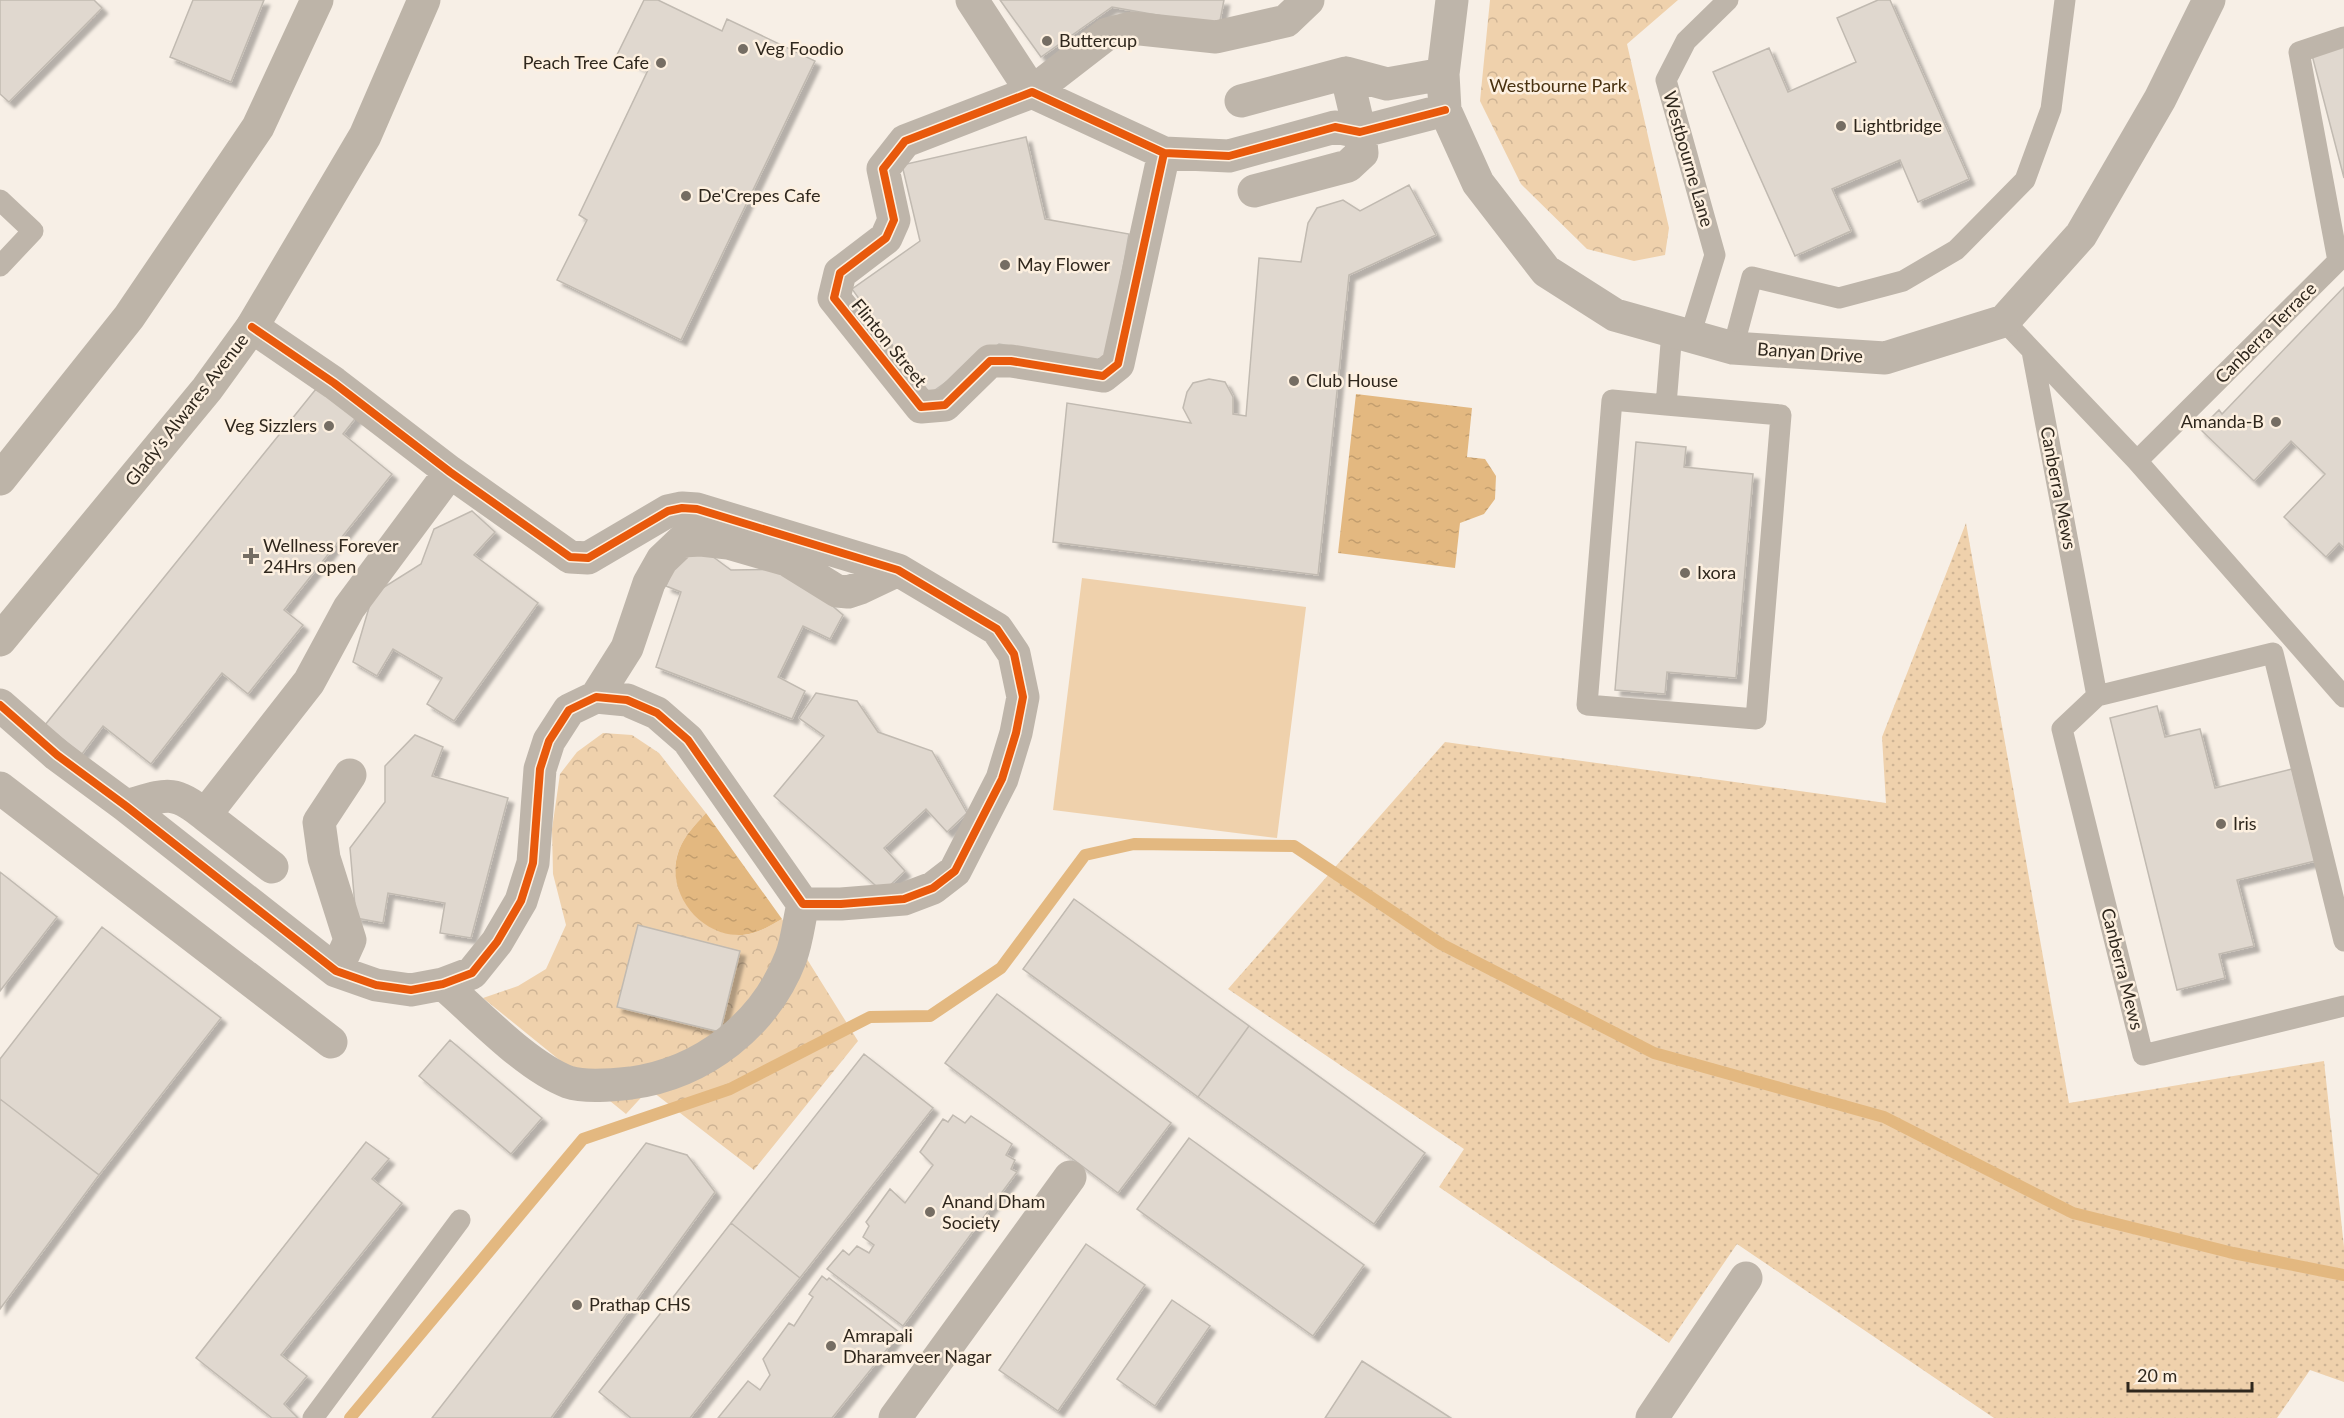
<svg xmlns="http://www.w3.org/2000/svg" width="2344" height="1418" font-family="Lato,sans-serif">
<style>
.grass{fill:url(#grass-dots)}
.park{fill:url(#park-crowns)}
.garden{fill:#efd1ac}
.water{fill:url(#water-ripples)}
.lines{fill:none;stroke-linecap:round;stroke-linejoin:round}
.stream{stroke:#e3b880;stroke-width:12}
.building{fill:#e0d8cf;stroke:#c1bab1;stroke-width:1.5;filter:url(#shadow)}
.service{stroke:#beb5aa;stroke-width:21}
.minor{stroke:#beb5aa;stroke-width:33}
.secondary{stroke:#bdb4a8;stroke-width:33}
.cycleway-casing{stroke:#fdf0e0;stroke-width:11}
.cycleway{stroke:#e8590c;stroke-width:8}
.poi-dot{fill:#756d63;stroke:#fdf0e0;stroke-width:2}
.labels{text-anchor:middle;stroke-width:5;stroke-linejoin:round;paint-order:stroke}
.poi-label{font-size:18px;fill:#2f271d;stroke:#fdf0e0;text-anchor:start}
.park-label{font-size:18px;fill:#483110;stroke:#fdf0e0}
.street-label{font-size:18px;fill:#2f271d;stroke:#fdf0e0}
</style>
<defs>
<pattern id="grass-dots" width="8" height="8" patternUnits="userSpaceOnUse" patternTransform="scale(1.5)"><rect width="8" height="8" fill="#efd1ac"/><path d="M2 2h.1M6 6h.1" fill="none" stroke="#cdb394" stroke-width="1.8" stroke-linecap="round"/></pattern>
<pattern id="park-crowns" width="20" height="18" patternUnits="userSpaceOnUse" patternTransform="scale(1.5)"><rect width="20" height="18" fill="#efd1ac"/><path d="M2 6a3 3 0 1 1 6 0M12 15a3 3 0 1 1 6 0" fill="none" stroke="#cdb394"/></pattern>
<pattern id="water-ripples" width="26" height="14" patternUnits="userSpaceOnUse" patternTransform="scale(1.5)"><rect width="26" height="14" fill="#e3b880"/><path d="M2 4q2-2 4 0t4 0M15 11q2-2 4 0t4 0" fill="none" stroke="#c39e6e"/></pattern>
<filter id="shadow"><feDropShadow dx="5.5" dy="5.5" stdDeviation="1.5" flood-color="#0004"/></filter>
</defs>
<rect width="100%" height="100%" fill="#f7efe6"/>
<path class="grass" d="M 1966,523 L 2069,1103 L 2324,1061 L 2344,1247 L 2344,1382 L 2310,1370 L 2277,1418 L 1994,1418 L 1737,1244 L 1669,1343 L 1439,1187 L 1464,1149 L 1228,989 L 1445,742 L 1886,803 L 1882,737 Z"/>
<path class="park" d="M 1490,0 L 1678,0 L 1627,44 L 1669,228 L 1665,255 L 1634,261 L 1587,249 L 1521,184 L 1480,101 Z
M 603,733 L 632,735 L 659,753 L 706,813 C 695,825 685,835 679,850 C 664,888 700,935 740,935 C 756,935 769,926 782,919 L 858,1041 L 754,1170 L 649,1089 L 626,1114 L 483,998 L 518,986 L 546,969 L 566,925 L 553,874 L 552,829 L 560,774 L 577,752 Z"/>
<path class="garden" d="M 1082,578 L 1306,607 L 1277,838 L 1053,810 Z"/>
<path class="water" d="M 1356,394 L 1472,408 L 1467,457 L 1485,459 L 1496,476 L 1495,499 L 1484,514 L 1460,523 L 1455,568 L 1338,553 Z
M 706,813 L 782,919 C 769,926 756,935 739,935 C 698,935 664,890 679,850 C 685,835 695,825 706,813 Z"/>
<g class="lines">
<path class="stream" d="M 350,1418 L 583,1139 L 730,1089 L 870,1017 L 930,1016 L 1001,968 L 1085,855 L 1134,844 L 1294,846 L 1441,944 L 1654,1053 L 1884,1117 L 2073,1213 L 2233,1253 L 2344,1275"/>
</g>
<path class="building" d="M 0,0 L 94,0 L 102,8 L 9,102 L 0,94 Z
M 193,0 L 264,0 L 231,82 L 170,57 Z
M 644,0 L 658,0 L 722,31 L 727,19 L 815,61 L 681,340 L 557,280 L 587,220 L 579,215 L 648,70 L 617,55 Z
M 1000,0 L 1224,0 L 1219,26 L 1112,7 L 1041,57 Z
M 1878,0 L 1890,0 L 1969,179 L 1918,202 L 1900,160 L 1832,189 L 1851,231 L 1795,256 L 1713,72 L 1769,48 L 1788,92 L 1856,62 L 1837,18 Z
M 2344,46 L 2344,178 L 2312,55 Z
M 1026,137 L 1045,219 L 1129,234 L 1106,363 L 999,344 L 928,395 L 852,289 L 920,241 L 902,165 Z
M 1409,185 L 1436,235 L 1349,275 L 1318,575 L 1053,542 L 1067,403 L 1191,423 L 1183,408 L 1187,392 L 1193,383 L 1209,379 L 1225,382 L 1233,397 L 1233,414 L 1246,416 L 1259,258 L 1301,262 L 1308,223 L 1317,208 L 1343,200 L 1360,211 Z
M 2344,287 L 2344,548 L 2339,543 L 2326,557 L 2284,517 L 2325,474 L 2291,441 L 2254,481 L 2200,429 L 2219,410 L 2222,414 Z
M 316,389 L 358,415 L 343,434 L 392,474 L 284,610 L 303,625 L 248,694 L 222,673 L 151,764 L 103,726 L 82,754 L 45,725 Z
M 1636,442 L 1686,447 L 1684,467 L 1753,474 L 1736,678 L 1667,672 L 1665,694 L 1615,690 Z
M 472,511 L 495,532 L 474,555 L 538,603 L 454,721 L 427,704 L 442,678 L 393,649 L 377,676 L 353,662 L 373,594 L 421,564 L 434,529 Z
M 701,548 L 731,570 L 789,569 L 843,615 L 830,639 L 803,626 L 778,677 L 805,691 L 792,719 L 656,667 L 681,592 L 666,586 L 676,562 Z
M 816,693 L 857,701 L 878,732 L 932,751 L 967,813 L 947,832 L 926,809 L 884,848 L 905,871 L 883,892 L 774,796 L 824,736 L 799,718 Z
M 2157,706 L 2165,737 L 2200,729 L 2215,788 L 2292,769 L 2315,861 L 2237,880 L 2254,946 L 2219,954 L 2225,978 L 2177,990 L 2110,718 Z
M 415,735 L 443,747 L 432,776 L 508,798 L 471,938 L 440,933 L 445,903 L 388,893 L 383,923 L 356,918 L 350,848 L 385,802 L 385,766 Z
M 0,872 L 57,917 L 0,991 Z
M 1074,899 L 1249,1026 L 1198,1097 L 1023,969 Z
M 638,925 L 740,951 L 720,1032 L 617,1007 Z
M 102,927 L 221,1018 L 99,1175 L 0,1099 L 0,1059 Z
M 997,994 L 1171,1123 L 1118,1193 L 945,1063 Z
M 1249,1026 L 1425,1153 L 1374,1224 L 1198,1097 Z
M 450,1040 L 542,1118 L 511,1154 L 419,1076 Z
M 864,1054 L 933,1108 L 800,1278 L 731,1223 Z
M 0,1099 L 99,1175 L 0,1309 Z
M 953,1115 L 965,1123 L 971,1116 L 1012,1144 L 1006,1155 L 1015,1160 L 1011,1169 L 1017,1172 L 903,1326 L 827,1269 L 843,1250 L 849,1255 L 857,1246 L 869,1253 L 874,1245 L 863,1237 L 869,1226 L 866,1222 L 890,1189 L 905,1203 L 933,1165 L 920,1152 L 943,1119 L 948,1122 Z
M 1189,1138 L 1364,1265 L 1313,1336 L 1137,1209 Z
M 366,1142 L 389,1159 L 372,1179 L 402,1203 L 281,1355 L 307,1376 L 284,1404 L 298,1418 L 272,1418 L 196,1358 Z
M 646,1143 L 687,1155 L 715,1192 L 551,1418 L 432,1418 Z
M 731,1223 L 800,1278 L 690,1418 L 631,1418 L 599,1392 Z
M 1086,1244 L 1145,1285 L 1058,1411 L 999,1370 Z
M 822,1276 L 827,1280 L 829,1278 L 900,1333 L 832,1418 L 718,1418 L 748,1381 L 760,1390 L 770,1375 L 763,1359 L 789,1323 L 794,1326 L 813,1297 L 809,1294 Z
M 1172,1300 L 1210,1326 L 1155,1406 L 1117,1379 Z
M 1362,1361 L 1451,1418 L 1325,1418 Z"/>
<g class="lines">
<path class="service" d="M 0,200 L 33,231 L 0,266
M 2004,321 L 2137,461 L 2344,697
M 1690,336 L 1715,255 L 1666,80 L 1686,41 L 1728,0
M 1733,348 L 1752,277 L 1839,298 L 1903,281 L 1956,250 L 2025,180 L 2051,109 L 2065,0
M 2032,351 L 2097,696
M 1666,405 L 1781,415 L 1756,719 L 1587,705 L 1612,400 L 1666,405 L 1672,331
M 2137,461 L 2338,261 L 2299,52 L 2344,37
M 2344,941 L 2273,653 L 2097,696 L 2062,729 L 2143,1055 L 2344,1006
M 313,1418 L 460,1220"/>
<path class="minor" d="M 972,0 L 1032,92 L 1107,34 L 1131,28 L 1216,37 L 1286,21 L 1308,0
M 1452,0 L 1443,74 L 1445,110 L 1478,183 L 1546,271 L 1615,315 L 1733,348 L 1885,358 L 2004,321 L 2081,235 L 2160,99 L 2209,0
M 1241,101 L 1346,73 L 1387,84 L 1443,74
M 1164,153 L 1118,364 L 1103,376 L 1011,361 L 990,361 L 945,405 L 921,407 L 834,298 L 840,273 L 886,238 L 894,220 L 883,169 L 905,141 L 1032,92 L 1164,153 L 1229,156 L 1335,127 L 1360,132 L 1445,110
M 1254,191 L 1348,166 L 1362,153 L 1360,132 L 1346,73
M 596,697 L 627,648 L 649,583 L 662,560 L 682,541 L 701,540 L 728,543 L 787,560 L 837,591 L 848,592 L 860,588 L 898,570
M 0,705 L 57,755 L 126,806 L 336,971 L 376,985 L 411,990 L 443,984 L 472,973 L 497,942 L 521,901 L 533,863 L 540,769 L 549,741 L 569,710 L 596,697 L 627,700 L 657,713 L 688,740 L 803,904 L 841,904 L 904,899 L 933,888 L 955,871 L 1002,779 L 1016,733 L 1023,697 L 1014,654 L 997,629 L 898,570 L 697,509 L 682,508 L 668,511 L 588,558 L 570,557 L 450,472 L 334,383 L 252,327
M 0,788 L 331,1042
M 126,806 C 165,795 173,788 205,815 L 309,682 L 349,608 L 450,472
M 205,815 L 272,867
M 336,971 L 350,940 L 324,858 L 319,822 L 350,775
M 443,984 C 478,1014 526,1066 568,1082 C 586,1088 613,1085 631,1083 C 703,1073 765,1025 791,957 C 797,941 799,921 803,904
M 895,1418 L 1070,1177
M 1652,1418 L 1746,1278"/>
<path class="secondary" d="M 0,479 L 129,317 L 258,127 L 317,0
M 0,640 L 207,389 L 252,327 L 365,136 L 424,0"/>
<g class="cycleway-casing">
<path id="cycleway" d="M 1164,153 L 1118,364 L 1103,376 L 1011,361 L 990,361 L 945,405 L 921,407 L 834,298 L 840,273 L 886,238 L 894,220 L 883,169 L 905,141 L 1032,92 L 1164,153 L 1229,156 L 1335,127 L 1360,132 L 1445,110
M 0,705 L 57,755 L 126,806 L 336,971 L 376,985 L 411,990 L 443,984 L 472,973 L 497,942 L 521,901 L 533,863 L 540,769 L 549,741 L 569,710 L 596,697 L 627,700 L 657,713 L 688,740 L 803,904 L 841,904 L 904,899 L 933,888 L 955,871 L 1002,779 L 1016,733 L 1023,697 L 1014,654 L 997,629 L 898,570 L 697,509 L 682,508 L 668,511 L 588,558 L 570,557 L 450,472 L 334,383 L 252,327"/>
</g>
<use href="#cycleway" class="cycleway"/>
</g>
<g class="poi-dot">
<circle cx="1047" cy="41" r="6"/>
<circle cx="743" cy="49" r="6"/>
<circle cx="661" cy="63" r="6"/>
<circle cx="1841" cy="126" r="6"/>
<circle cx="686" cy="196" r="6"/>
<circle cx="1005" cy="265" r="6"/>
<circle cx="1294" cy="381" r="6"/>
<circle cx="2276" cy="422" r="6"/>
<circle cx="329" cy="426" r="6"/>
<path d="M248 547h6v6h6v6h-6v6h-6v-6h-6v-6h6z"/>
<circle cx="1685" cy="573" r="6"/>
<circle cx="2221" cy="824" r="6"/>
<circle cx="930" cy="1212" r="6"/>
<circle cx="577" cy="1305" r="6"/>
<circle cx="831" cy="1346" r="6"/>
</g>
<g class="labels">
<g class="poi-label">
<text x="1059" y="47">Buttercup</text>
<text x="755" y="55">Veg Foodio</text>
<text x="649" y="69" text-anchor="end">Peach Tree Cafe</text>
<text x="1853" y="132">Lightbridge</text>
<text x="698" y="202">De'Crepes Cafe</text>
<text x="1017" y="271">May Flower</text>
<text x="1306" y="387">Club House</text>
<text x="2264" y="428" text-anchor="end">Amanda-B</text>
<text x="317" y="432" text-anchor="end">Veg Sizzlers</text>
<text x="263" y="552">Wellness Forever<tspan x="263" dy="21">24Hrs open</tspan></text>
<text x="1697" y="579">Ixora</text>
<text x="2233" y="830">Iris</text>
<text x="942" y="1208">Anand Dham<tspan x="942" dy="21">Society</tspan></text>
<text x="589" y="1311">Prathap CHS</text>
<text x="843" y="1342">Amrapali<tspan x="843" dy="21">Dharamveer Nagar</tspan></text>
</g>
<g class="park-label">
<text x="1558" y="92">Westbourne Park</text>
</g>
<g class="street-label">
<text transform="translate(1688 159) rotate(74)" y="6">Westbourne Lane</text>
<text transform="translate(2266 333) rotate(-45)" y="6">Canberra Terrace</text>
<text transform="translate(889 343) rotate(51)" y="6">Flinton Street</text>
<text transform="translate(1810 353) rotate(4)" y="6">Banyan Drive</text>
<text transform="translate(187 410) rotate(-52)" y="6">Glady's Alwares Avenue</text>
<text transform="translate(2058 488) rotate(79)" y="6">Canberra Mews</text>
<text transform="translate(2122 969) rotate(76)" y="6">Canberra Mews</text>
</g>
</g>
<path d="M2128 1382v9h124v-9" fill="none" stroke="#2f271d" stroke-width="3"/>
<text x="2137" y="1382" font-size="18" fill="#2f271d" stroke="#fdf0e0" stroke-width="4.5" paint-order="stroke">20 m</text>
</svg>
